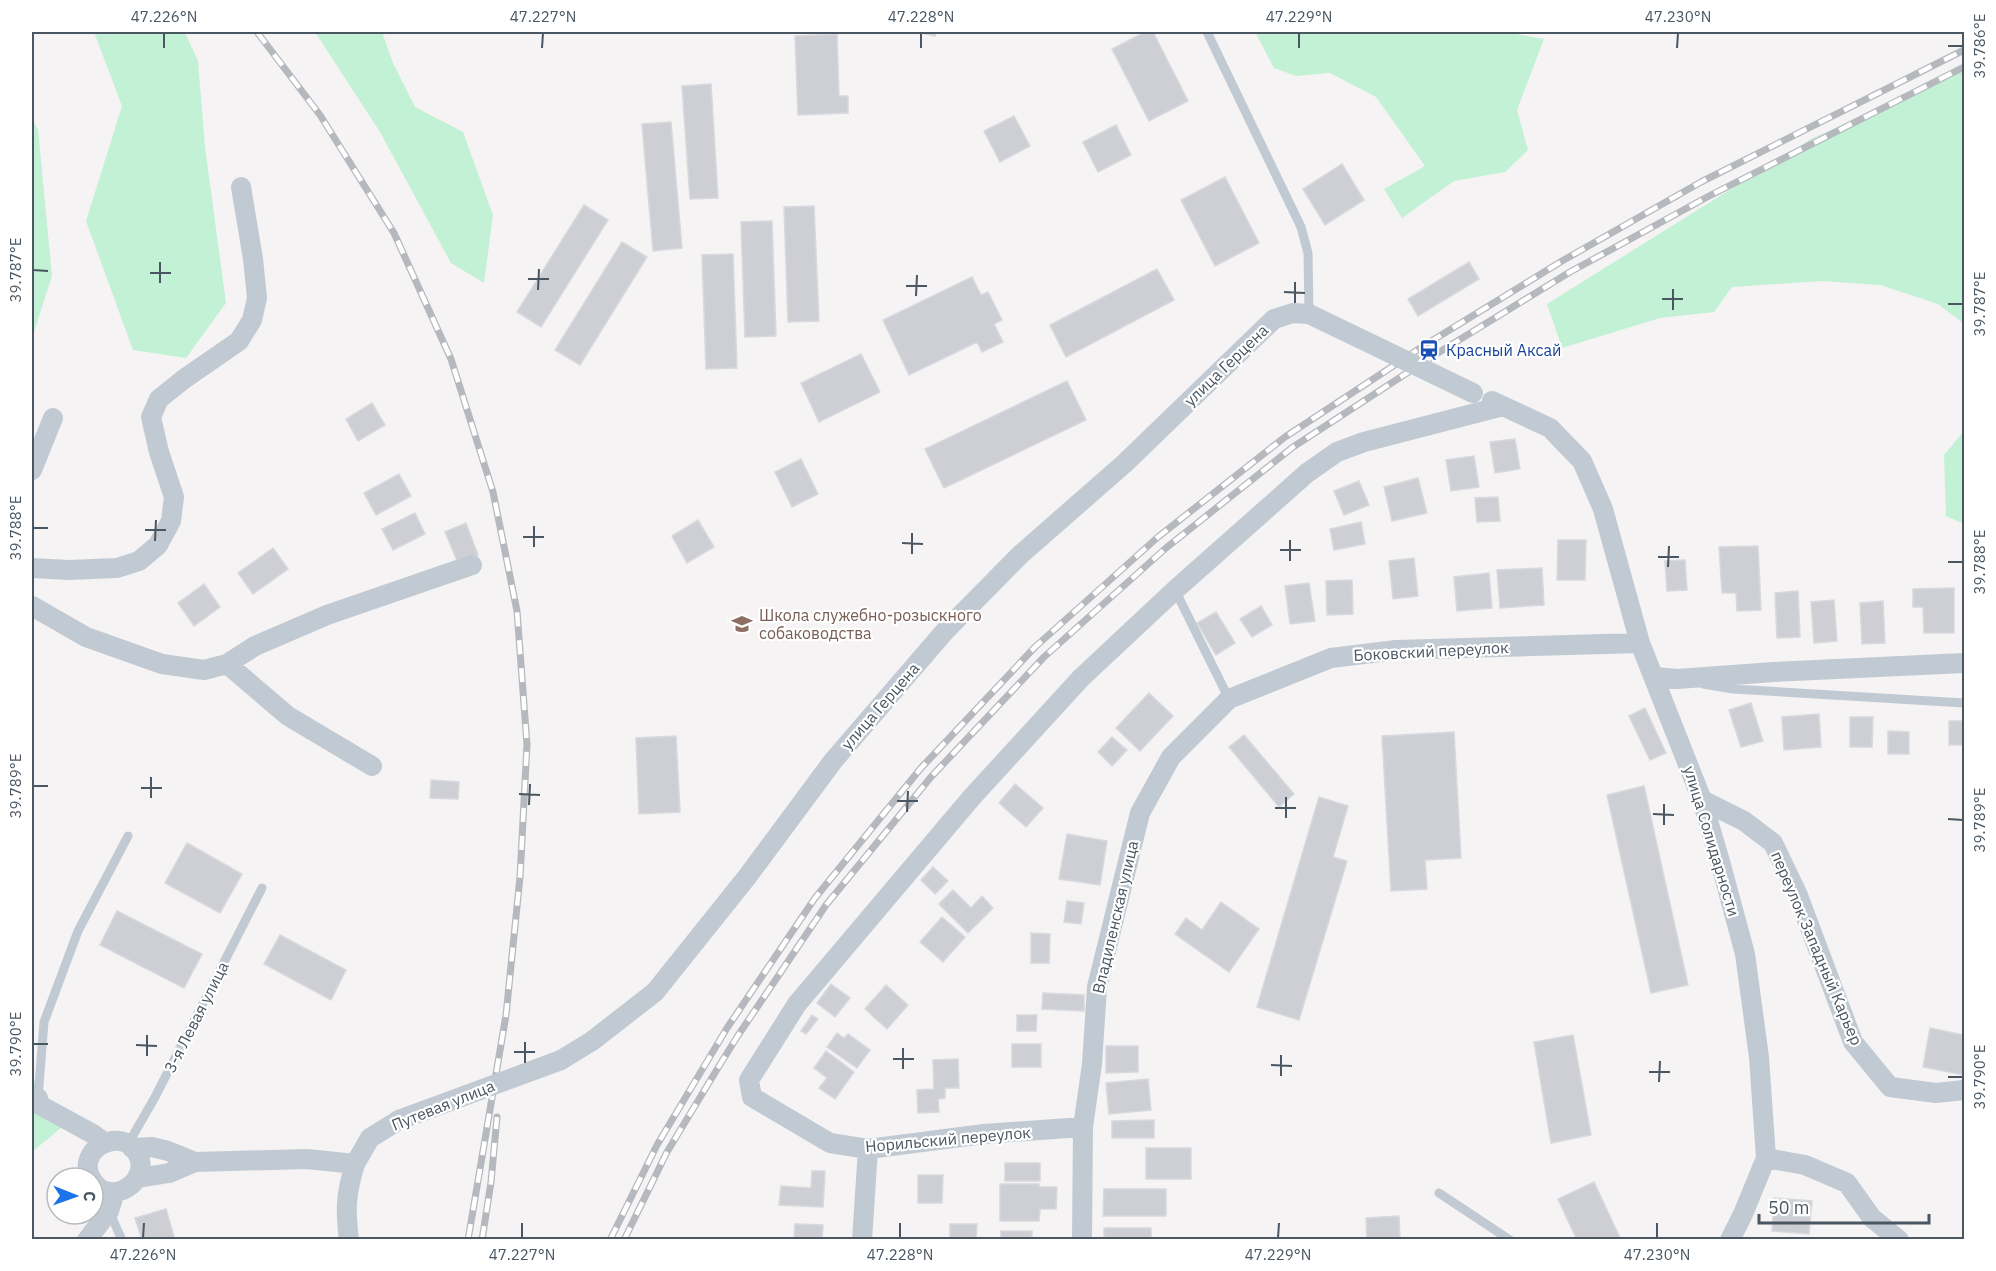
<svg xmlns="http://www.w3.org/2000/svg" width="1996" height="1271" font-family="'IBM Plex Sans',sans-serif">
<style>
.green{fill:#c3f1d5}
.building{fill:#cdcfd5;stroke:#d7d9de;stroke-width:1.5}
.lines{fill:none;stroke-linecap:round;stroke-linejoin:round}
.lane{stroke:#c1cad2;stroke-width:9}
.street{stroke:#c1cad2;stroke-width:20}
.rail-casing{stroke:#b5b8bd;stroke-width:7}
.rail{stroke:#fff;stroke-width:4.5;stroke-dasharray:14;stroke-linecap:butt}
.street-bridge{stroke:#c1cad2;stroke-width:20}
.ticks{fill:none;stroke:#4a5661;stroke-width:2}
.labels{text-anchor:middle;stroke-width:4.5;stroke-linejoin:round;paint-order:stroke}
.transit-label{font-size:16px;fill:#164399;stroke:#fff;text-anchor:start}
.street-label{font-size:16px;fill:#4a5661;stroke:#fff}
.education-label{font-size:16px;fill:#785e54;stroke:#fff;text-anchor:start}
.neatline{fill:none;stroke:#4a5661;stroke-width:2}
.ticks-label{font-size:15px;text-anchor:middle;fill:#4a5661}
</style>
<rect width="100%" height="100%" fill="#f5f3f3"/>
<path class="green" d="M 94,32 L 181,32 L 186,35 L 198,61 L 205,147 L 226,303 L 186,358 L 133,350 L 86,221 L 122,106 Z
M 315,32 L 382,32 L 393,63 L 415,107 L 463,132 L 493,215 L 484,283 L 451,263 L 380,132 Z
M 1255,32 L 1504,32 L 1544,39 L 1517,110 L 1528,150 L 1505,172 L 1454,181 L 1402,218 L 1384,189 L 1425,166 L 1376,97 L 1330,73 L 1296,76 L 1274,68 Z
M 1964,70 L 1964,324 L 1938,304 L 1880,285 L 1822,281 L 1732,287 L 1714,312 L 1660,318 L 1562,348 L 1547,304 L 1811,139 Z
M 32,119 L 38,129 L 52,276 L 32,338 Z
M 1964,431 L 1964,524 L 1946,516 L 1944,455 Z
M 32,1077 L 68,1122 L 32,1152 Z"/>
<path class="building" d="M 918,32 L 936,32 L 935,36 Z
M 1145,32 L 1153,32 L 1188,101 L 1149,121 L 1112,49 Z
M 837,34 L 839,96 L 848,96 L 848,113 L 798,115 L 795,36 Z
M 711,84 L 718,198 L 690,199 L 682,86 Z
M 1014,116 L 1030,146 L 1000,162 L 984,131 Z
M 671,122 L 682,248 L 653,251 L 642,124 Z
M 1116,125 L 1131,155 L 1098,172 L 1083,142 Z
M 1342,164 L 1364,200 L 1325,225 L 1303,189 Z
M 1225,177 L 1259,243 L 1215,266 L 1181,200 Z
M 584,205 L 608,220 L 541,327 L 517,312 Z
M 814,206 L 819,321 L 788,322 L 784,207 Z
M 772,221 L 776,336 L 745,337 L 741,222 Z
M 622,242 L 647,257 L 580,365 L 555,350 Z
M 733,254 L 737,368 L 706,369 L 702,255 Z
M 1469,262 L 1479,279 L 1418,316 L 1408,299 Z
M 1157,269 L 1174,300 L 1066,357 L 1050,325 Z
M 972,277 L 981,295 L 988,292 L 1002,320 L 994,324 L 1003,342 L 982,352 L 977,342 L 909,375 L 883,320 Z
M 861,354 L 880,392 L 819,422 L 801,383 Z
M 1067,381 L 1086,420 L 944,488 L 925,449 Z
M 372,403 L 385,425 L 358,441 L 346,419 Z
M 1515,439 L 1520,469 L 1495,473 L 1490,442 Z
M 1474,456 L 1479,487 L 1451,491 L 1446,460 Z
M 801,459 L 818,494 L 792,507 L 775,472 Z
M 399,474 L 411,496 L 376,515 L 364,493 Z
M 1418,478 L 1427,513 L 1392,521 L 1384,487 Z
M 1359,481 L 1369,505 L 1344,515 L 1334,491 Z
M 1498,497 L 1500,521 L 1477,522 L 1475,498 Z
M 415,513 L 425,534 L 393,550 L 382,529 Z
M 698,520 L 714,547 L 687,563 L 672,536 Z
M 1361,522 L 1365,544 L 1334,550 L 1330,529 Z
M 466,523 L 478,555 L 458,563 L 445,532 Z
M 1558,540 L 1586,540 L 1585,580 L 1557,580 Z
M 1758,546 L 1761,610 L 1737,611 L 1736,593 L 1722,593 L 1719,547 Z
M 273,548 L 288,569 L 253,594 L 238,573 Z
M 1414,558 L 1418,596 L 1393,599 L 1389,561 Z
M 1685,560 L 1687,590 L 1667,591 L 1665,561 Z
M 1542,568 L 1544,605 L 1500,608 L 1497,570 Z
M 1489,573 L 1492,608 L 1457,611 L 1454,577 Z
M 1352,580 L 1353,614 L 1327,615 L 1326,581 Z
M 1309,583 L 1315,621 L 1290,624 L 1285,586 Z
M 204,584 L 220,607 L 194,626 L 178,603 Z
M 1954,588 L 1954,633 L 1924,633 L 1923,607 L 1913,607 L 1913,589 Z
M 1798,591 L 1800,637 L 1777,638 L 1775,593 Z
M 1834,600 L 1837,641 L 1814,643 L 1811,602 Z
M 1883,601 L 1885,643 L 1862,644 L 1860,603 Z
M 1261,606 L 1272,625 L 1252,637 L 1240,619 Z
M 1216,612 L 1235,643 L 1216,655 L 1197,623 Z
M 1149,693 L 1173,716 L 1140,751 L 1116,728 Z
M 1751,703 L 1763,741 L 1741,747 L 1729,710 Z
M 1645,708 L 1666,753 L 1650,760 L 1629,716 Z
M 1819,714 L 1821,747 L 1784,750 L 1782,717 Z
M 1850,717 L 1873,717 L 1872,747 L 1850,747 Z
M 1949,721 L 1964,721 L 1964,745 L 1949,745 Z
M 1888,731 L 1909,732 L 1909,754 L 1888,754 Z
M 1454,732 L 1461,858 L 1425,860 L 1427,889 L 1391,891 L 1382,736 Z
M 1244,735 L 1294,794 L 1279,807 L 1229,747 Z
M 676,736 L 680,812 L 639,814 L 636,738 Z
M 1112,737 L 1127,750 L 1112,766 L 1098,752 Z
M 431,780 L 459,782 L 458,799 L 430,798 Z
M 1015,784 L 1043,808 L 1026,827 L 999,803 Z
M 1644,786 L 1688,985 L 1651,993 L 1607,795 Z
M 1319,797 L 1348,806 L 1333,857 L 1347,861 L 1299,1020 L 1257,1007 Z
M 1067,834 L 1107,841 L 1100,885 L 1059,879 Z
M 187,843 L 242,874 L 220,913 L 165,883 Z
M 933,867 L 948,881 L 935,894 L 921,880 Z
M 953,890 L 971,908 L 982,896 L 993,908 L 968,933 L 939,904 Z
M 1067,901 L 1084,903 L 1081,924 L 1064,922 Z
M 1221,902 L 1259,929 L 1229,972 L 1175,934 L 1186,918 L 1202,930 Z
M 117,911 L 202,954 L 184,988 L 100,945 Z
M 942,917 L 965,937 L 943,962 L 920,942 Z
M 1031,933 L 1050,934 L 1049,963 L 1031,963 Z
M 280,935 L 346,970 L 331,1000 L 264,964 Z
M 831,984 L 850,998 L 835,1017 L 817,1003 Z
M 886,985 L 908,1005 L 887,1029 L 865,1009 Z
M 1043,993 L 1084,995 L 1084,1011 L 1042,1009 Z
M 812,1015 L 818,1019 L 806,1034 L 801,1031 Z
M 1017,1015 L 1037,1015 L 1036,1031 L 1017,1031 Z
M 1930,1028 L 1964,1035 L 1964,1075 L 1923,1067 Z
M 837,1033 L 844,1038 L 848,1034 L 870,1050 L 857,1068 L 827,1047 Z
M 1573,1035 L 1591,1135 L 1551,1143 L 1534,1042 Z
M 1012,1044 L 1041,1044 L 1041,1067 L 1012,1067 Z
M 1106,1046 L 1138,1046 L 1138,1072 L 1106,1073 Z
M 826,1051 L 854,1072 L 835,1099 L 819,1088 L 827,1078 L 814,1068 Z
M 958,1059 L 959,1088 L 945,1088 L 945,1098 L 938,1099 L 939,1112 L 918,1113 L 917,1090 L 934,1089 L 933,1060 Z
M 1148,1079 L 1151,1110 L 1109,1114 L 1106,1083 Z
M 1154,1120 L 1154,1138 L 1112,1138 L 1112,1121 Z
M 1146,1148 L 1191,1148 L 1191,1179 L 1146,1179 Z
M 1005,1163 L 1040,1163 L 1040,1181 L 1005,1181 Z
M 812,1171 L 825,1171 L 823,1207 L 779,1205 L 781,1186 L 811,1188 Z
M 918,1175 L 943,1175 L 942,1203 L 918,1203 Z
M 1594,1182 L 1621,1240 L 1577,1240 L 1558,1199 Z
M 1000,1184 L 1039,1184 L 1039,1187 L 1057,1187 L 1056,1209 L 1040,1209 L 1039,1221 L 1000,1221 Z
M 1104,1189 L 1166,1189 L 1166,1216 L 1103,1216 Z
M 1774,1198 L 1812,1201 L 1809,1234 L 1772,1231 Z
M 166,1209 L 175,1240 L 142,1240 L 135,1218 Z
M 1399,1216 L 1400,1240 L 1367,1240 L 1366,1218 Z
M 795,1224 L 823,1225 L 822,1240 L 794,1240 Z
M 950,1224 L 977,1224 L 976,1240 L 950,1240 Z
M 1104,1228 L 1151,1228 L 1151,1240 L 1104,1240 Z
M 1001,1231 L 1032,1231 L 1032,1240 L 1001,1240 Z"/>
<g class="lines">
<path class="lane" d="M 1207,32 L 1301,227 L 1308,253 L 1309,314
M 1175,590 L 1229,699
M 1703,684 L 1733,689 L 1964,703
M 38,1098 L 44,1022 L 78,931 L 128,836
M 128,1144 L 154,1099 L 262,888
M 1439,1193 L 1510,1240
M 109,1211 L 122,1240"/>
<path class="street" d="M 1492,401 L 1550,428 L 1582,461 L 1603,509 L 1640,643 L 1702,800 L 1721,865 L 1745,954 L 1759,1057 L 1766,1158 L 1743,1214 L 1730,1240
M 32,470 L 53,418
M 32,568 L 69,570 L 117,568 L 139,561 L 158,545 L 171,521 L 174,497 L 159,452 L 151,417 L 159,399 L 184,379 L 239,341 L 252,320 L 257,298 L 253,259 L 241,187
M 32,606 L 86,637 L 162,664 L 204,670 L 227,664 L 255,646 L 327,615 L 472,565
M 227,664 L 288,716 L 372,766
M 1655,677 L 1677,679 L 1774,672 L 1964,663
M 1702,800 L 1744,821 L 1773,843 L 1797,893 L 1853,1042 L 1890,1087 L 1936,1093 L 1964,1090
M 561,1060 L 592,1041 L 655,992 L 747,877 L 833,761 L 945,631 L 1020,555 L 1125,463 L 1274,319 L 1293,313 L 1309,314
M 32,1094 L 38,1098 L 36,1103 L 93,1134 L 104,1142
M 1083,1127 L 984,1134 L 868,1149 L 830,1143 L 752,1097 L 749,1080 L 797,1004 L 972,797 L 1081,678 L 1175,590 L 1307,473 L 1337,452 L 1364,442 L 1503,406
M 132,1148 L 152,1147 L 168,1151 L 195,1162 L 307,1159 L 355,1164 L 370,1138 L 399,1120
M 1766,1158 L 1805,1165 L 1847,1183 L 1872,1218 L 1899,1240
M 91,1178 C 75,1150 121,1125 137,1153 C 153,1181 110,1208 93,1181
M 138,1178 L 169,1173 L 195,1162
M 87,1240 L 109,1211 L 115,1192
M 349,1240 C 345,1209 346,1193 355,1164
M 862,1240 L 868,1149
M 1082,1240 L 1083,1127 L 1092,1064 L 1097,987 L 1140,813 L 1171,757 L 1229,699 L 1331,658 L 1396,650 L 1640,643"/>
<g class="rail-casing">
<path id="rail" d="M 257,32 L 320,115 L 394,233 L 451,359 L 493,492 L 517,611 L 527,745 L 520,877 L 506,1015 L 468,1240
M 482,1240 L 491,1182 L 497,1117
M 610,1240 L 657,1145 L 727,1028 L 815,898 L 921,768 L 1035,647 L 1158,537 L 1285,437 L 1425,345 L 1562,261 L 1701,182 L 1964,50
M 624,1240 L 667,1152 L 716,1071 L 737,1037 L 826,905 L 931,777 L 1044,657 L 1166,548 L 1293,447 L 1433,356 L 1570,272 L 1709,196 L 1964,67"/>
</g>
<use href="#rail" class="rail"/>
<path class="street-bridge" d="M 1309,314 L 1473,393
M 399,1120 L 561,1060"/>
</g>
<path class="ticks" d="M 1948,46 L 1963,46M 164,48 L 164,33M 542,48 L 543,33M 921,48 L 921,33M 1299,48 L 1299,33M 1677,48 L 1678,33M 33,270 L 48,271M 150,273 L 171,273M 528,279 L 549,279M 160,283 L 160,262M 906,286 L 927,286M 538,290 L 539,269M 1284,292 L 1305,293M 916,296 L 917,275M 1662,299 L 1683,299M 1295,303 L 1295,282M 1948,304 L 1963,304M 1673,310 L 1673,289M 33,528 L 48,528M 145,530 L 166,530M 523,537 L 544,537M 155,541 L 156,520M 902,543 L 923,544M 534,547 L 534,526M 1280,550 L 1301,550M 912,554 L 912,533M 1658,557 L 1679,557M 1290,561 L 1290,540M 1948,562 L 1963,562M 1668,567 L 1669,546M 33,786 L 48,786M 141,788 L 162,788M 519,794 L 540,795M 151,798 L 151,777M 897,801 L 918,801M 529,805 L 530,784M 1275,808 L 1296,808M 907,812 L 908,791M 1653,814 L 1674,815M 1286,818 L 1286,797M 1948,819 L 1963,820M 1664,825 L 1664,804M 33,1044 L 48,1044M 136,1045 L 157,1046M 514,1052 L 535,1052M 147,1056 L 147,1035M 893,1059 L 914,1059M 525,1063 L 525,1042M 1271,1065 L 1292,1066M 903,1069 L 903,1048M 1649,1072 L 1670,1072M 1281,1076 L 1281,1055M 1948,1077 L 1963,1077M 1659,1082 L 1660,1061M 143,1238 L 144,1223M 522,1238 L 522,1223M 900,1238 L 900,1223M 1278,1238 L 1279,1223M 1657,1238 L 1657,1223"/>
<defs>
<g id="station-bare" transform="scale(1.62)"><path d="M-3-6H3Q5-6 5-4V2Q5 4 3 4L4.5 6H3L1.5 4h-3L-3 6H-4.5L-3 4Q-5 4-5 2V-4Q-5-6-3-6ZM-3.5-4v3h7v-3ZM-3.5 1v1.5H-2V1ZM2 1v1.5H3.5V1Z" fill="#1a4fb4" stroke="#fff" stroke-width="2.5" paint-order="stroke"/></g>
<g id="school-bare" transform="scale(1.62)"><path d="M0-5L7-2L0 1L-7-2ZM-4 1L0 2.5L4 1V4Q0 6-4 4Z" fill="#8d6e63" stroke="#fff" stroke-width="2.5" paint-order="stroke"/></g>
</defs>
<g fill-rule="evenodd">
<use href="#station-bare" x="1429" y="350"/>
<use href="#school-bare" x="742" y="624"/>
</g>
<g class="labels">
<g class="transit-label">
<text x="1446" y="356">Красный Аксай</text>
</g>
<g class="street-label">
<text transform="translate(1226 365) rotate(-44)" y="6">улица Герцена</text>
<text transform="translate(1431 651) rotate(-3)" y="6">Боковский переулок</text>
<text transform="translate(880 706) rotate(-49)" y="6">улица Герцена</text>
<text transform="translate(1712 841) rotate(73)" y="6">улица Солидарности</text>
<text transform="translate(1115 917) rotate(-77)" y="6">Владиленская улица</text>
<text transform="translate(1817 948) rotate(67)" y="6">переулок Западный Карьер</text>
<text transform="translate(196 1017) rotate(-63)" y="6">3-я Левая улица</text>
<text transform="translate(443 1105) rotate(-22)" y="6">Путевая улица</text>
<text transform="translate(948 1139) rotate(-5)" y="6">Норильский переулок</text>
</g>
<g class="education-label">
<text x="759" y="621">Школа служебно-розыскного<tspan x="759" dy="18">собаководства</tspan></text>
</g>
</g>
<rect width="1996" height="1271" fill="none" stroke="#ffffff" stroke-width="66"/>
<g transform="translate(75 1196) rotate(91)"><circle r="28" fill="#ffffff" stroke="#b7bbc0" stroke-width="1.5"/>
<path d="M0-4.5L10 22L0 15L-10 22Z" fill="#1a73e8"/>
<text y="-9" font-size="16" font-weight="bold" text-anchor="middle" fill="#4a5661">С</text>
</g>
<path d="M1759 1214v9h170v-9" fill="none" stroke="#4a5661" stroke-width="3"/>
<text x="1768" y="1214" font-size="18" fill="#4a5661" stroke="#ffffff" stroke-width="4.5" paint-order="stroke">50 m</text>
<rect x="33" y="33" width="1930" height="1205" class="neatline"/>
<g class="ticks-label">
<text x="164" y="22">47.226°N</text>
<text x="543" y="22">47.227°N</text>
<text x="921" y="22">47.228°N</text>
<text x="1299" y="22">47.229°N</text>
<text x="1678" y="22">47.230°N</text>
<text transform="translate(1980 46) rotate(-90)" y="5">39.786°E</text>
<text transform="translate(16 270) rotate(-90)" y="5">39.787°E</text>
<text transform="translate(1980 304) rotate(-90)" y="5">39.787°E</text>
<text transform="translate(16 528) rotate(-90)" y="5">39.788°E</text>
<text transform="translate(1980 562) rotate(-90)" y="5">39.788°E</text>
<text transform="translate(16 786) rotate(-90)" y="5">39.789°E</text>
<text transform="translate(1980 820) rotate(-90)" y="5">39.789°E</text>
<text transform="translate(16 1044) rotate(-90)" y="5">39.790°E</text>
<text transform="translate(1980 1077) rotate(-90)" y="5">39.790°E</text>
<text x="143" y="1260">47.226°N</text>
<text x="522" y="1260">47.227°N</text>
<text x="900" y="1260">47.228°N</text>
<text x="1278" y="1260">47.229°N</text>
<text x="1657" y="1260">47.230°N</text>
</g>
</svg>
